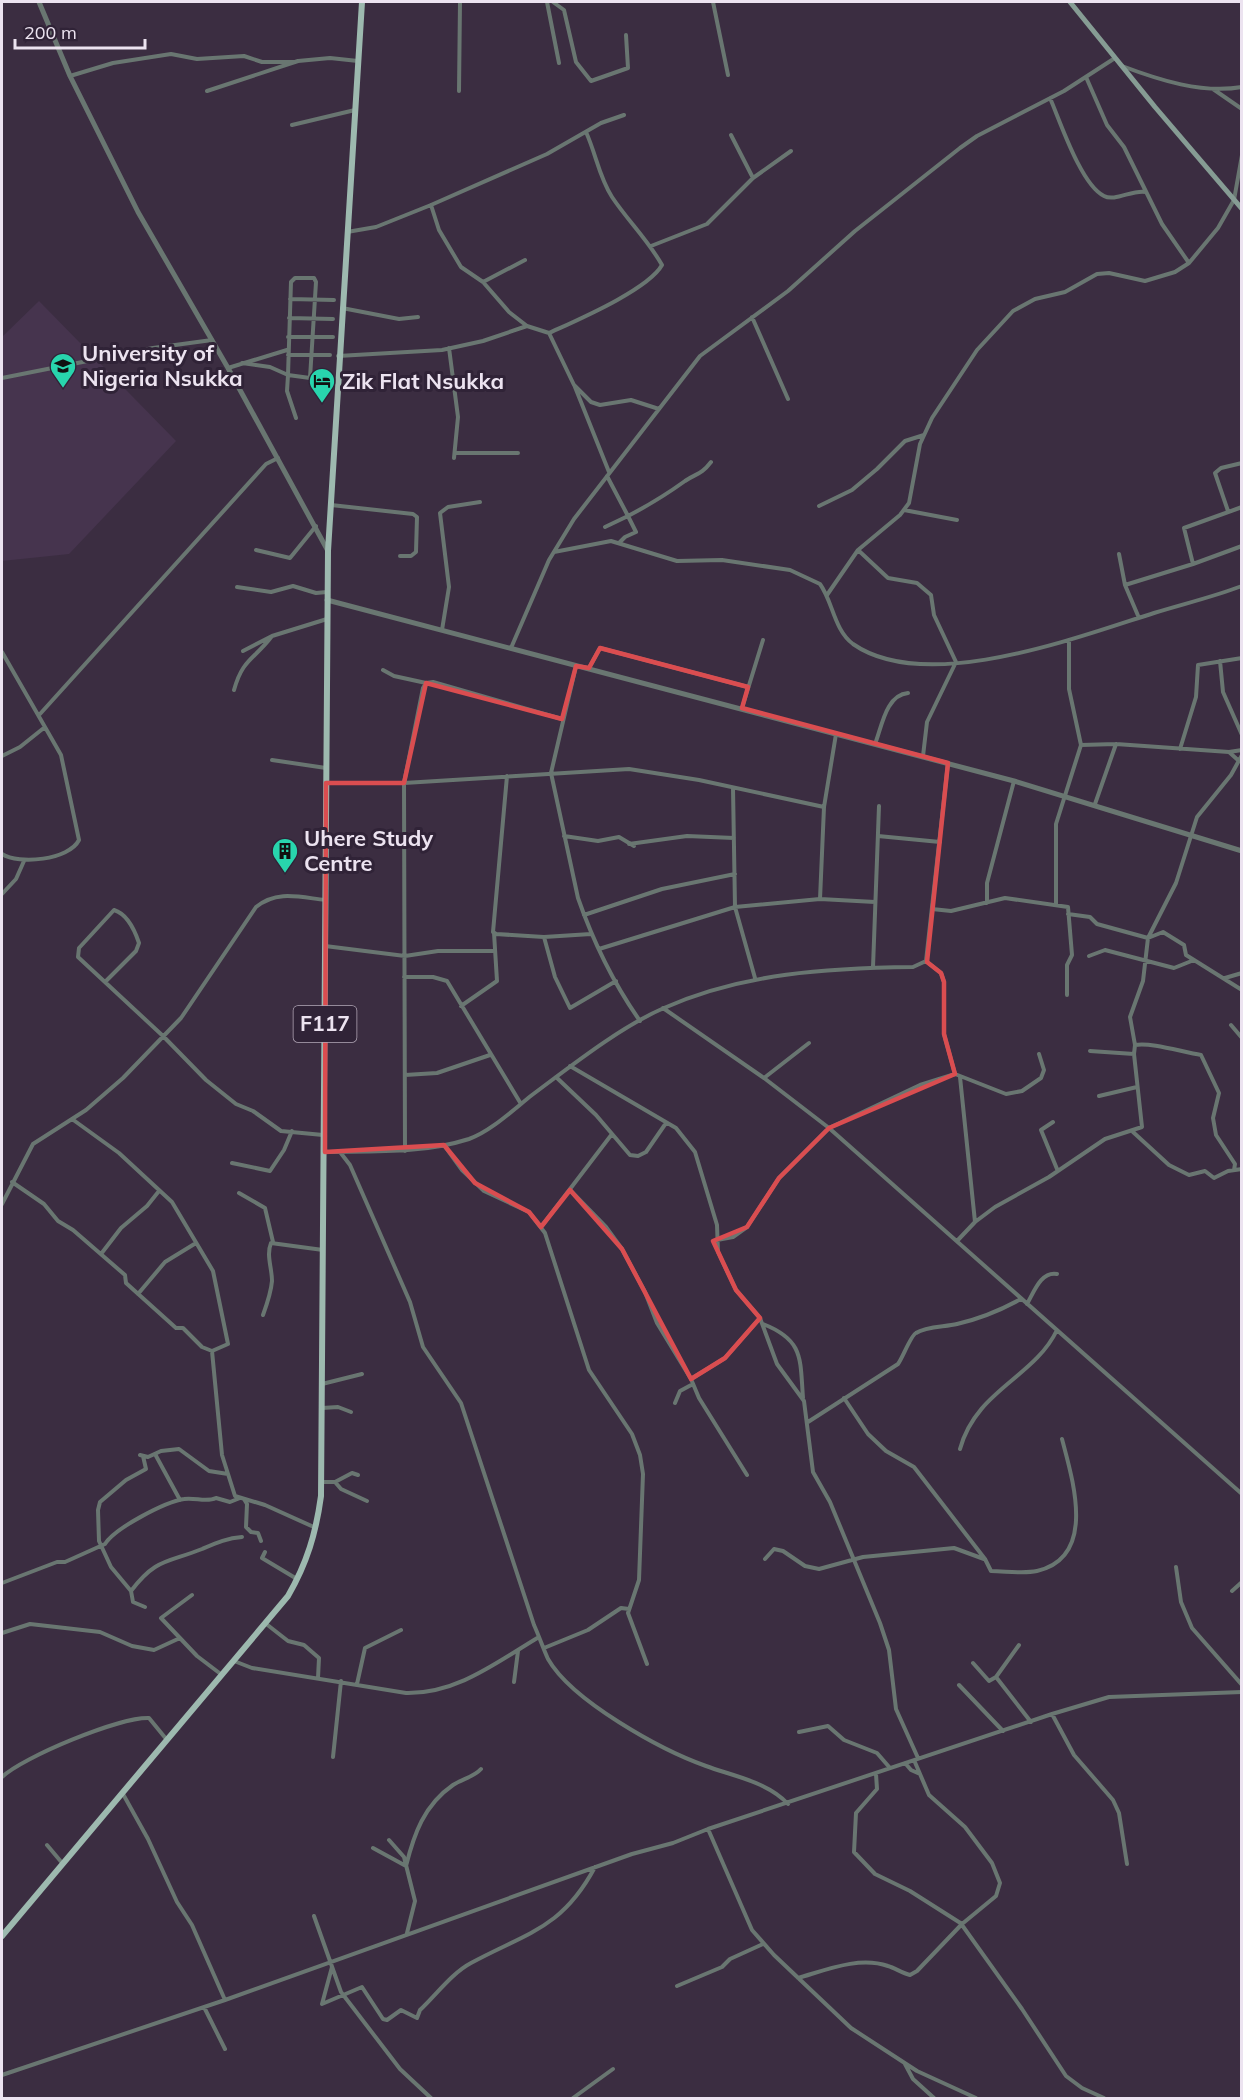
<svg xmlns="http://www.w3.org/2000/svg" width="1243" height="2100" font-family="Mulish,sans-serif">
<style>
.built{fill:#46344e}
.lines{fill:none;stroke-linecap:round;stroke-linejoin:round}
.minor{stroke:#697671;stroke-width:4}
.tertiary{stroke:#697671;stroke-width:5}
.secondary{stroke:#869c94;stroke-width:5}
.primary{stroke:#9db9af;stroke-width:6}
.marked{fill:none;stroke:#da4d50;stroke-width:4.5;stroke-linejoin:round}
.labels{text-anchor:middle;stroke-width:6;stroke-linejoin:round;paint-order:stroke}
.shield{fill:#302337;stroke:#b4a9b8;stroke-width:1.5}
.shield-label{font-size:21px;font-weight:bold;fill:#ece3f0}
.poi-label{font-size:22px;font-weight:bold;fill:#ece3f0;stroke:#302337;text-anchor:start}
</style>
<rect width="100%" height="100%" fill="#3b2d41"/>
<path class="built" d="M 39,301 L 176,441 L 69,554 L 2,561 L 2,337 Z"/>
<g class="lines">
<path class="minor" d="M 547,2 L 559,63
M 553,2 L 564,10 L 576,62 L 591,81 L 628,68 L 626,35
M 713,2 L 728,75
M 1122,66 C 1159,80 1202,94 1242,87
M 70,76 L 113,63 L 171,54 L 197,59 L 244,56 L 262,62 L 294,62
M 1086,77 L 1107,125 L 1124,147 L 1162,224 L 1189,263
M 1213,89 L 1242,109
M 207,91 L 298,61 L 330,58 L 358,61
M 459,91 L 460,2
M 1050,98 C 1060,121 1081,185 1104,196 C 1115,202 1133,189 1146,192
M 292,125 L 355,110
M 731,135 L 753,178
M 347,232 L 376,227 L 431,205 L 547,154 L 601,123 L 624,115
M 651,246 L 707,224 L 753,178 L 791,151
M 295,278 L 314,278 L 316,282 L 310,378 L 288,375 L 291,282 Z
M 483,282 L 525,260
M 290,299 L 334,300
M 342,308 L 399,319 L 418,317
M 752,317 L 788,399
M 289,318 L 333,319
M 527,326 L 549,333 C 575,321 648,290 662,265 C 648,240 628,221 612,197 C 599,177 596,154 586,132
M 549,333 L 574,385 L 591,402 L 600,405 L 631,400 L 659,409
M 288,337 L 333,337
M 449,348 L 458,417 L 454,458
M 288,355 L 330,355
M 338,356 L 442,350 L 483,341 L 527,326 L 509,312 L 483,282 L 461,267 L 439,230 L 431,205
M 242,363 L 270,367 L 288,375 L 287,391 L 296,418
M 228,368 L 287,350
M 2,378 L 153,348 L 212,340
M 310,378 L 329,378
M 575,387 L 609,472
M 455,453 L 518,453
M 607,476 L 628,516 C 649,505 667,494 685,481 C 697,473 701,475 711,462
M 331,505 L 413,514 L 417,517 L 416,552 L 411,556 L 400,556
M 819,506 L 852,490 L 877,469 L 905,441 L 924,435
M 904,510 L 957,520
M 1228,511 L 1215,473 L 1221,468 L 1242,463
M 605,527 L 628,516 L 636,532 L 625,537 L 619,543
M 256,550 L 290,558 L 316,526
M 858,550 L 888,578 L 917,583 L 931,595 L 934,615 L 956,662 L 927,722 L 923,756
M 554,552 L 611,541 L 677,561 L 722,560 L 790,570 L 820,584 C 833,602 834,630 853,644 C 926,695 1078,637 1154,613 C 1183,604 1213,597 1242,586
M 1119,554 L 1125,585 L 1139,618
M 1193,564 L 1184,528 L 1242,507
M 1125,585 L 1193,564 L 1242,546
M 237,587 L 271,592 L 293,586 L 316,593 L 327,592
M 827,595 L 858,550 L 900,515 L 909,503 L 920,444 L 932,418 L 977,350 L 1013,311 L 1035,299 L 1065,292 L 1097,274 L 1109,273 L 1145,281 L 1175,272 L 1189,263 L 1218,228 L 1234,200 L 1242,155
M 442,630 L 449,587 L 440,513 L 448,507 L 480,502
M 511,648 L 549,560 L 574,519 L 700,356 L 788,291 L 855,231 L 960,148 L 977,136 L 1064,91 L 1115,58
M 243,651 L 272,636 L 327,619
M 2,652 L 61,755 L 79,840 C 69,860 19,865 2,854
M 1220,661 L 1223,692 L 1242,735
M 576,666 L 551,773 L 578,898 C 593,941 614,984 640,1021
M 589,668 L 600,648 L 748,687
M 383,670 L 394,676 L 426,683
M 234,690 C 243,658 254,660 272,636
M 742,708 L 763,640
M 40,714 L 266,464 L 278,458
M 875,744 C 882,726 886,695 908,693
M 1081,745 L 1116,744 L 1229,752 L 1242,750
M 1180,749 L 1196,697 L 1198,665 L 1242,658
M 1229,752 L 1239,761
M 2,756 L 20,747 L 45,727
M 272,760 L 326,768
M 507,776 L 493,932 L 496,934 L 544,937 L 591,934
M 327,783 L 404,783 L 629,769 L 699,780 L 824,807
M 733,788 L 735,907 L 755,978
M 1095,804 L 1116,744
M 564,836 L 598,841 L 619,837 L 634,846
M 878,836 L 940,842
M 629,844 L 687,836 L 734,838
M 2,894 L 16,879 L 24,861
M 820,899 L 824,807 L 836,734
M 987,903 L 987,883 L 1014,781
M 1056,904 L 1056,824 L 1081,745 L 1069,689 L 1069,640
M 932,909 L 951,911 L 1005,898 L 1068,907 L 1072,955 L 1067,965 L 1067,995
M 1068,914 L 1090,917 L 1097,924 L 1148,938 L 1163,932 L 1184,945 L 1186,955 L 1242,990
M 584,915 L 662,889 L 735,874
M 544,937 L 555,977 L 570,1008 L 616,981
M 325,946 L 405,956 L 438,951 L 494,951
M 599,949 L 735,907 L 820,899 L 875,902
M 1089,956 L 1105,950 L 1174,968 L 1194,960
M 926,961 L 948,763
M 926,961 L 941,973 L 944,982 L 944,1034 L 955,1074
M 873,967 L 879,806
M 404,977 L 433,977 L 447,981 L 521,1104
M 1225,978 L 1242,973
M 106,981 L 136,951 L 139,943 C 135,931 127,914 114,910 L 79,948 L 78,957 L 163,1036 L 206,1080 L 236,1104 L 253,1111 L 281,1131 L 323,1135
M 461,1006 L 497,981 L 494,933
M 663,1008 L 764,1078 L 829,1128 L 1242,1494
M 1231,1025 L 1242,1038
M 1135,1045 C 1151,1042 1182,1052 1201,1055 L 1219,1093 L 1213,1118 L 1216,1135 L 1235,1164 L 1234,1170
M 1134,1054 L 1135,1045 L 1130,1017 L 1143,981 L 1148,938 L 1176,883 L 1197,817 L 1231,775 L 1242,755
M 570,1066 L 676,1128 L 695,1152 L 717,1225 L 718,1252 L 736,1290 L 760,1318 L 777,1364 L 804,1401 L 813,1472 L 830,1502 L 880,1623 L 889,1650 L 896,1709 L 918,1758
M 405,1075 L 437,1073 L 490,1055
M 556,1077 L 596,1115 L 630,1155 L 638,1156 L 646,1152 L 666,1123
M 764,1078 L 809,1043
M 1099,1096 L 1137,1087
M 1053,1122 L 1041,1130 L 1057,1169
M 1133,1132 L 1169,1165 L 1189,1175 L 1205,1171 L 1214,1178 L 1228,1171 L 1242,1169
M 444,1145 L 462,1170 L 484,1191 L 529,1212 L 545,1233 L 589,1370 L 632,1434 L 640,1455 L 643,1474 L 639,1580 L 628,1613 L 647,1664
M 405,1151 L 404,783 L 423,688 L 426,683 L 433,682 L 562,719
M 325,1152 C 372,1151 422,1154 469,1139 C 491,1131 513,1110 532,1095 C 571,1066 620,1027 664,1008 C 743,973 828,968 913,967 L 926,961
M 340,1152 L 350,1165 L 410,1302 L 423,1347 L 461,1403 L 534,1625 C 539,1636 543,1648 548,1659 C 572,1701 661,1750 706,1766 C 733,1776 768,1782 788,1804
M 232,1163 L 270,1171 L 284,1150 L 292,1131
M 12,1182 L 44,1204 L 58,1221 L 73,1230 L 125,1275 L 126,1283 L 176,1328 L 183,1328 L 202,1347 L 212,1351 L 228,1344 L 213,1271 L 172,1202 L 119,1153 L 72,1119
M 570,1190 L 606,1227 L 622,1249 L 645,1292 L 657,1323 L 691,1379 L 725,1358 L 760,1318
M 239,1193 L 265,1208 L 273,1242
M 2,1204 L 33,1144 L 86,1110 L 123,1078 L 181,1018 L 256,907 C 277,890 299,897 325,900
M 975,1222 L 995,1207 L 1049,1177 L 1105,1139 L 1142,1127 L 1134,1054 L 1090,1051
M 541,1227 L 612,1134
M 717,1240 L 733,1237 L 747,1227 L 779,1178 L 829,1128 L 920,1085 L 955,1074 L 1006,1094 L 1022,1091 L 1041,1078 L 1044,1070 L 1039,1054
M 957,1241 L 975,1222 L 960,1077
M 101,1254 L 121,1228 L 147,1206 L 159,1191
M 138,1294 L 165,1262 L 196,1243
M 1027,1304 C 1034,1292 1041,1271 1057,1274
M 263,1315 C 267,1304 271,1293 272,1281 C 272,1268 266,1255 271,1243 L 323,1250
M 763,1324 C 804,1340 800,1359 803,1398
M 212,1351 L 222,1455 L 235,1496 L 265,1505 L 316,1528
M 691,1379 L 699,1398 L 747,1475
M 322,1384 L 362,1374
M 844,1398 L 868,1434 L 886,1451 L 914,1467 L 985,1559 L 991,1571 C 1005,1571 1023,1574 1037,1571 C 1097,1557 1073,1481 1062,1439
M 675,1403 L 680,1391 L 693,1384
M 322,1408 L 338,1407 L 351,1412
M 808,1422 L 898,1364 C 903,1357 911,1335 916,1333 C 926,1326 945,1327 957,1324 C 979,1319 1001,1310 1021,1299
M 960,1449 C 976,1390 1034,1378 1057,1330
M 155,1454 L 180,1500
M 140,1455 L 148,1457 L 161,1451 L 179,1449 L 209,1471 L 228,1474
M 143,1456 L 146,1469 L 126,1480 L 100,1502 L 98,1510 L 99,1541 L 111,1567 L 131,1591 L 133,1602 L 145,1607
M 322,1482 L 335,1482 L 341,1489 L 367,1501
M 335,1482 L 352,1473 L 358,1475
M 244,1499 L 247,1504 L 246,1527 L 251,1532 L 258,1533 L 261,1541
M 265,1552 L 262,1558 L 297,1579
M 765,1559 L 774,1549 L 783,1551 L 805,1566 L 819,1569 L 863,1557 L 954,1548 L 984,1559
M 1176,1567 L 1181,1602 L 1192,1628 L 1242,1685
M 2,1583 L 57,1562 L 65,1562 L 105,1544 C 115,1528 165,1502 184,1499 C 195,1497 206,1503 216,1498 L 230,1502 L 240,1498
M 131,1591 C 156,1558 167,1563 202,1549 C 216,1543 227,1538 242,1537
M 1232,1591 L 1242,1582
M 192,1595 L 161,1618 L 197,1656 L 222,1675
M 265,1623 L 288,1641 L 304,1645 L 319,1658 L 318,1678
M 2,1633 L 30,1624 L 100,1632 L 132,1646 L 154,1650 L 180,1638
M 1019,1645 L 996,1677 L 1031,1722
M 544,1648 L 588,1630 L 621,1608 L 629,1609
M 234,1661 L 252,1668 L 406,1693 C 457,1694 497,1662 539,1637
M 973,1663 L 989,1681 L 996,1677
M 514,1682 L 518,1651
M 357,1684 L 365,1648 L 401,1630
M 959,1685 L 1003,1731
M 1052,1714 L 1074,1755 L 1113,1800 L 1119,1813 L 1127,1864
M 799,1732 L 828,1726 L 844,1740 L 877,1753 L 890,1768
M 333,1757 L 341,1681
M 905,1763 L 911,1770 L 920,1774
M 876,1774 L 877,1789 L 856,1813 L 854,1852 L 875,1874 L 910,1891 L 962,1924
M 2,1777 C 23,1757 119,1717 149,1718 L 167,1740
M 123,1794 L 148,1839 L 177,1902 L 192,1925 L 225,2000
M 708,1829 L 752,1930 L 774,1955 L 851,2028 L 917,2071 L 976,2098
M 389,1840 L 404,1857 L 415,1901 L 407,1933
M 47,1845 L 63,1864
M 373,1848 L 406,1866
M 406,1866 C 414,1834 424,1805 453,1785 C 462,1779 474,1777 481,1769
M 314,1916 L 341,1992 L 400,2069 L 431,2098
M 962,1925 L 1022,2009 L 1066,2076 L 1082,2088 L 1104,2098
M 332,1967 L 322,2004 L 362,1987 L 383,2019 L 387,2020 L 401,2010 L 417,2018 L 420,2010 C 436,1995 452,1973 471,1963 C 526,1933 562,1929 595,1867
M 798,1978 C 826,1970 859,1956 888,1966 C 895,1968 902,1973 910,1975 L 917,1971 L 962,1924 L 996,1896 L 1000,1883 L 992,1863 L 965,1827 L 929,1795 L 914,1760
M 677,1986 L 722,1967 L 730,1959 L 763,1944
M 204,2007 L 225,2049
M 905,2064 L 913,2079 L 934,2098
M 2,2075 L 225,2000 L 632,1854 L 673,1843 L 708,1829 L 1052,1714 L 1109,1697 L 1242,1692
M 573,2098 L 613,2069"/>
<path class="tertiary" d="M 39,2 L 70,76 L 138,212 L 228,368 L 328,551
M 327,600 L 1014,781 L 1242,851"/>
<path class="secondary" d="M 1070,2 L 1155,107 L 1242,209"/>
<path class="primary" d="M 2,1936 L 288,1596 C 307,1563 316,1533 321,1496 L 328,551 L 362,2"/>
</g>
<path class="marked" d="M 600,648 L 748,687 L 742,708 L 948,763 L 927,962 L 941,973 L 944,982 L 944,1034 L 955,1074 L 829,1128 L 779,1178 L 747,1227 L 713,1241 L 736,1290 L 760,1318 L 725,1358 L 691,1379 L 622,1249 L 570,1190 L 541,1227 L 529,1212 L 475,1183 L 444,1145 L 325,1152 L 326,783 L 404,783 L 426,683 L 562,719 L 576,666 L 589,668 Z"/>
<defs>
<g id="university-pin" transform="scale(1.35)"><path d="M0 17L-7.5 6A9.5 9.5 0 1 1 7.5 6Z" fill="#28d5ad" stroke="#302337"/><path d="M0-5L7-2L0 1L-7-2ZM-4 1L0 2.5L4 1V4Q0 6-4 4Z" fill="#111"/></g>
<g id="hotel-pin" transform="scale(1.35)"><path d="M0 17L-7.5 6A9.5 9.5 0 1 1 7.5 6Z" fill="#28d5ad" stroke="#302337"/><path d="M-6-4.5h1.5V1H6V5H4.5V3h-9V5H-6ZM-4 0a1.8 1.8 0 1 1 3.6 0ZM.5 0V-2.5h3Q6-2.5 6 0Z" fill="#111"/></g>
<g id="building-pin" transform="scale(1.35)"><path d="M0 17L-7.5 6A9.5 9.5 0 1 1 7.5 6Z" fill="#28d5ad" stroke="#302337"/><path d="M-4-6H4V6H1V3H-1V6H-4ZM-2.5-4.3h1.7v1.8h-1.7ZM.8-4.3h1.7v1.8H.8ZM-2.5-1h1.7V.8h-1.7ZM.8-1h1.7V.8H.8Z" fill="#111"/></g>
</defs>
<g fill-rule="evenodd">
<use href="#university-pin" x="63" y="366"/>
<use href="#hotel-pin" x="322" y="381"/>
<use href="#building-pin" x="285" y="851"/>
</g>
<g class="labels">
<rect class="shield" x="293.5" y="1006" width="63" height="36" rx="4.5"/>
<g class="shield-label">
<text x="325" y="1031">F117</text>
</g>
<g class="poi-label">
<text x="82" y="361">University of<tspan x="82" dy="25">Nigeria Nsukka</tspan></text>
<text x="342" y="389">Zik Flat Nsukka</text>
<text x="304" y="846">Uhere Study<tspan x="304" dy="25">Centre</tspan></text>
</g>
</g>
<rect width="1243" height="2100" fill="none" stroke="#ece3f0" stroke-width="6"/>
<path d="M15 39v9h130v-9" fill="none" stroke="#ece3f0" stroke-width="3"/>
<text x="24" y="39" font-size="18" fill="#ece3f0" stroke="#302337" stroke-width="4.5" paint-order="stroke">200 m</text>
</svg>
